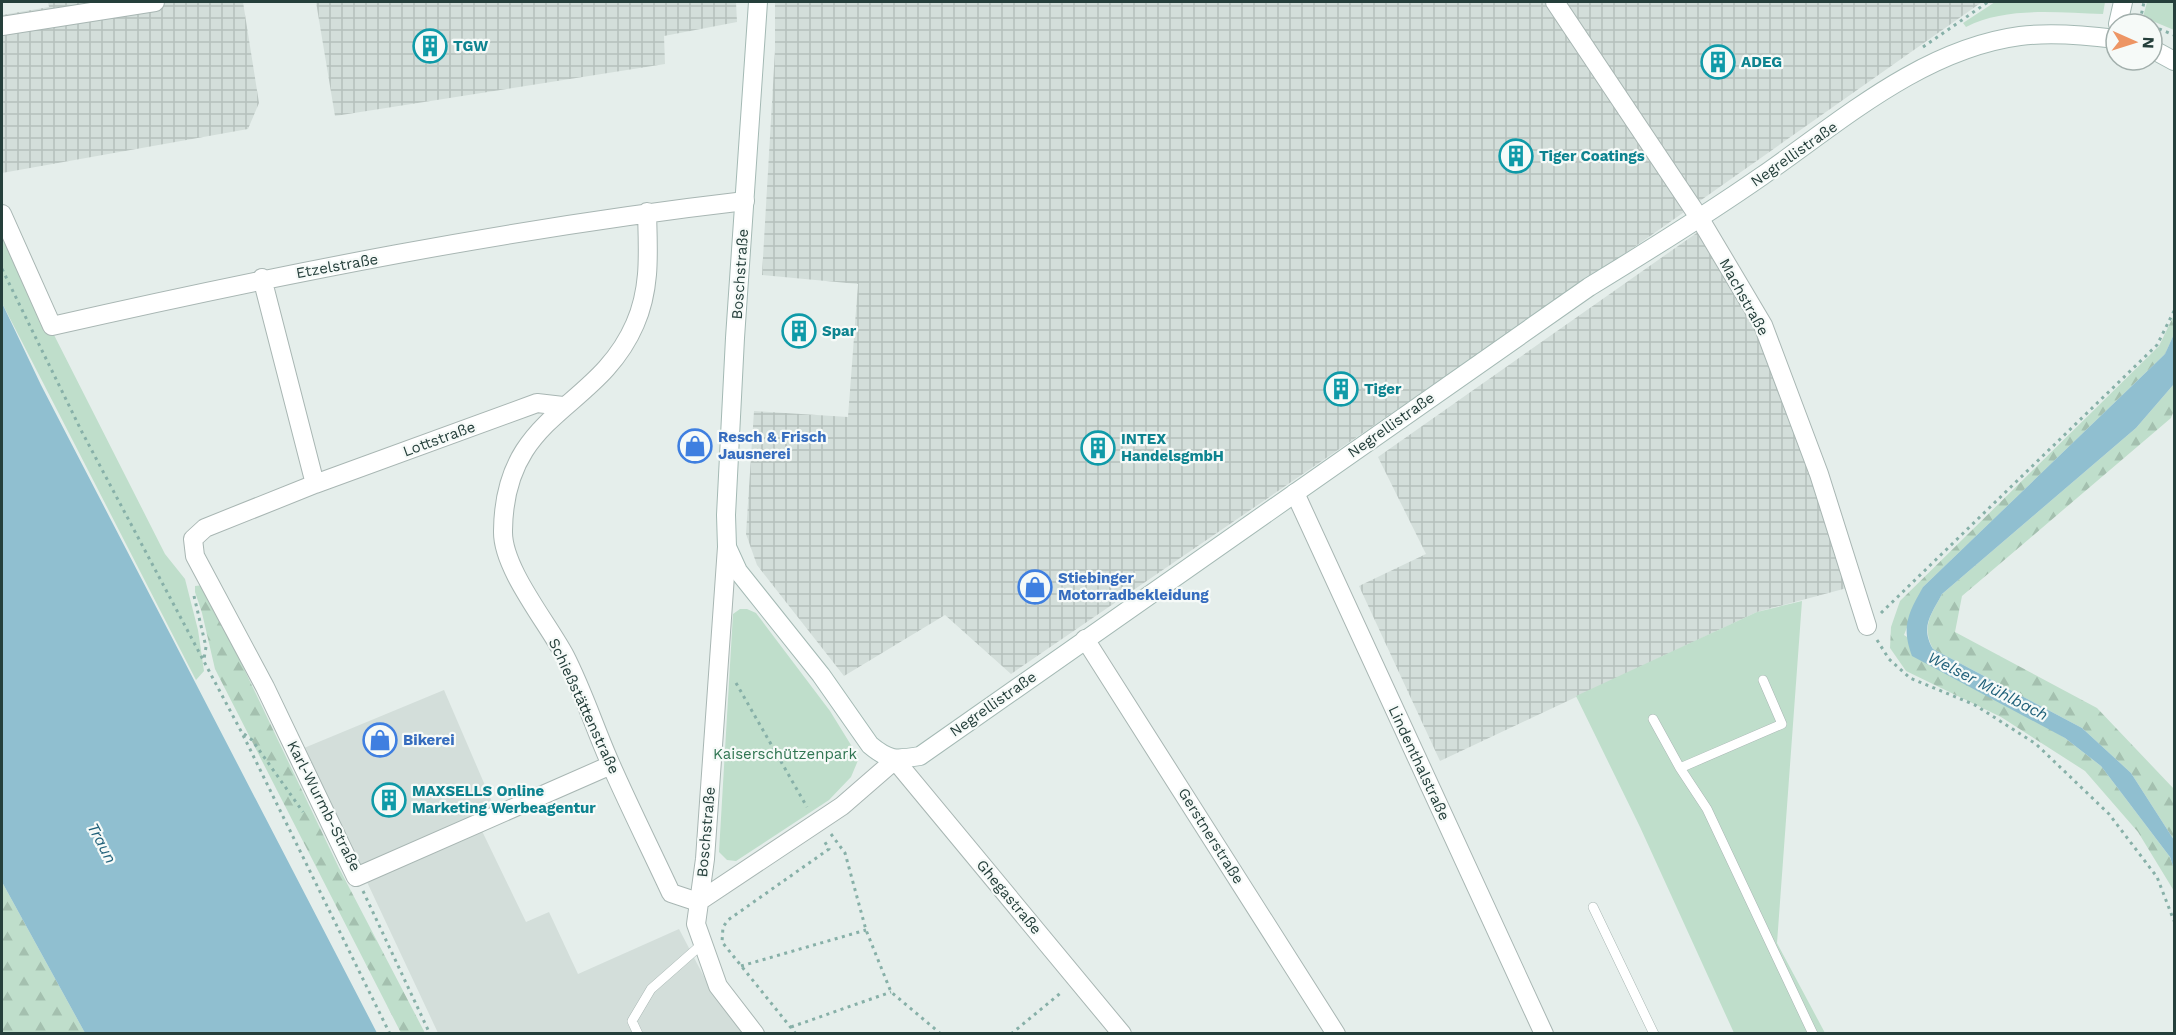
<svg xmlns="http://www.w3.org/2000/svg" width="2176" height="1035" viewBox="0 0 2176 1035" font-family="'Work Sans',sans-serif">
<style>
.built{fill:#d3deda}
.industrial{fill:url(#industrial-grid)}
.green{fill:#bfdecb}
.forest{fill:url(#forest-firs)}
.water{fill:#90bfd0}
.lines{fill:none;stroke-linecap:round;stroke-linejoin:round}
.lane-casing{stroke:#a8b6b3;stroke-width:10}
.street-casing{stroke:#a8b6b3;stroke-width:20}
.secondary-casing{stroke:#a4b9b4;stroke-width:20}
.path{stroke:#87b0a8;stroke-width:3;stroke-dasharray:3 4.5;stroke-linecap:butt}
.lane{stroke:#fff;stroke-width:9}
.street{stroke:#fff;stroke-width:18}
.secondary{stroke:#fff;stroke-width:18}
.labels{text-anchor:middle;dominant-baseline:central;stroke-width:4.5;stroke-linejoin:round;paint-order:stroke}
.culture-label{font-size:15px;font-weight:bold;fill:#0d838f;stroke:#f6faf8;text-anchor:start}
.street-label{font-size:15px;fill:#253f3b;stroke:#f6faf8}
.shop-label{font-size:15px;font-weight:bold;fill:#366cbe;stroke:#f6faf8;text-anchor:start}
.park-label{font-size:15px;fill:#307552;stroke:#f6faf8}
.water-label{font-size:16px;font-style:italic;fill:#20617a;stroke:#f6faf8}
</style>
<defs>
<pattern id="industrial-grid" width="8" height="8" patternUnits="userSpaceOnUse" patternTransform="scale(1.5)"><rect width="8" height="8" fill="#d3deda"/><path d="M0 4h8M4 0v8" fill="none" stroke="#b5c0bc"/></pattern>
<pattern id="forest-firs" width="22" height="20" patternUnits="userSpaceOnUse" patternTransform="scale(1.5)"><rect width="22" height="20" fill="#bfdecb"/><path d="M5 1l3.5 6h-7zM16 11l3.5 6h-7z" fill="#a4c0af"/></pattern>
</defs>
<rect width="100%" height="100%" fill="#e5eeeb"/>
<!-- built -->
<path class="built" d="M444,690l49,114 -11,27 44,91 23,-10 29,62 101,-45 33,63 30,41h-304l-134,-285z"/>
<!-- industrial -->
<path class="industrial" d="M48,2h195l16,101 -11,26 -246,44v-158l47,-8z
M316,2h420l1,20 -73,14 1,28 -330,52z
M775,2h1207l-339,239 -632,433 -66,-59 -101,61 -87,-111 -11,-31 8,-123 94,6 10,-133 -96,-9 13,-225z
M1698,232l64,108 59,157 26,91 -90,24 -317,149 -81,-175 67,-32 -48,-97z"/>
<!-- green -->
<path class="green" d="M1995,2h110l-2,12c-45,-1 -96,-8 -137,13l-3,-4z
M2147,2h27v28l-31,-13z
M2,224l49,105 114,225 20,25 13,51 6,41 -8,9 -194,-377z
M1802,601l-25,342 48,90h-91l-94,-206 -64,-131 181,-84z
M740,609h7l9,4 74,98 29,47 -8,19 -22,23 -93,61 -9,-1 -8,-8 14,-238z"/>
<!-- forest -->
<path class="forest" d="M2174,315v19l-9,20 -242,233 -19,48 161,103 36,28 69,91 4,12v22l-36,-59 -53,-61 -84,-54 -95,-46 -16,-23 1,-21 9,-26 259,-255z
M2174,384v26l-3,8 -209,178 -7,36 142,76 77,81v51l-43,-67 -49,-45 -149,-79c-12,-23 -2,-34 9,-55l194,-166z
M204,585l135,283 86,165h-24l-186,-364 -13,-56 -7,-21v-6z
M2,882l83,151h-83z"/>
<!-- water -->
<path class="water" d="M2,303l39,82 336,648h-292l-83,-151z
M2174,334v50l-38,44 -194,166c-11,21 -22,33 -9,55l149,79 49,45 43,67v29l-4,-12 -69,-91 -36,-28 -153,-82c-11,-30 -4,-42 11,-69l242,-233z"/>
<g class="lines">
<defs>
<path id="lane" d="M1763,680l19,44 -102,44 27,41 106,225
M1653,719l27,49
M1593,907l61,127
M638,1034l-6,-13 19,-32 50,-44"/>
<path id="street" d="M1555,2l145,217 63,106 56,149 48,152
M2,26l153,-24
M647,212c1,39 4,76 -12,112 -38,88 -131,87 -132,207 -1,37 44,91 62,125 18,35 30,73 46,109 19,43 40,85 60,128l27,9
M2,214l50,112c229,-52 460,-98 693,-125
M262,278l53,206
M563,406l-26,-3 -222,81 -110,44 -12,11 2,17 70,131 91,190 255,-112
M1295,493l249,541
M727,547l-22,312 -9,65 22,62 37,48
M1085,639l251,395
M698,902l144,-96 53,-46 227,274"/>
<path id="secondary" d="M758,2l-23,336 -9,177 1,32 11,24 83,104 49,70c19,16 26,15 50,11l669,-469c59,-36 117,-72 173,-111 78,-54 160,-127 258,-140 32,-4 65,-1 96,3
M2118,24l5,-22
M2152,49l22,12"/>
</defs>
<!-- lane casing -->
<use href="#lane" class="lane-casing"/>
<!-- street casing -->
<use href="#street" class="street-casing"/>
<!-- secondary casing -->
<use href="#secondary" class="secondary-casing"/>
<!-- path -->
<path class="path" d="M2135,21l12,3
M2140,21l4,-19
M2152,26l22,9
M1923,47l65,-45
M2,269l80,163 160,301 148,301
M194,596l12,51 -2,12
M1881,613l276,-268 17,-34
M1877,640l12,19 21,19 65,27 61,39 73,70 48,63 17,44
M736,683l71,124
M244,734l8,6 51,72
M831,834l14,19 21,77 25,62 50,42
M363,891l67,143
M741,966l125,-36
M791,1027l100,-35
M796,1034l-74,-92 1,-15 5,-7 101,-71 -6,-10
M1011,1034l52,-43"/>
<!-- lane -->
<use href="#lane" class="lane"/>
<!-- street -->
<use href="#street" class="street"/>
<!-- secondary -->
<use href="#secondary" class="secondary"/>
</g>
<!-- icons -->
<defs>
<symbol id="building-ring" viewBox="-11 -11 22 22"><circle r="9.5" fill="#f6faf8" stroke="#0f9aa8" stroke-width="1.5"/><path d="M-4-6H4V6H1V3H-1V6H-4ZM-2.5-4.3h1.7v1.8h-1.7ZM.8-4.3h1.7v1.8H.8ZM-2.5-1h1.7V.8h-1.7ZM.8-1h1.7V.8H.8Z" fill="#0f9aa8"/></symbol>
<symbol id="shop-ring" viewBox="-11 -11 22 22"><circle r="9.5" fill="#f6faf8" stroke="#3f7fe0" stroke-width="1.5"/><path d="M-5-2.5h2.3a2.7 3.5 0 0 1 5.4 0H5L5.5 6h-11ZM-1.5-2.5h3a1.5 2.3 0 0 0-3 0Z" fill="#3f7fe0"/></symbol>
</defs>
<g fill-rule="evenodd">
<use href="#building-ring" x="411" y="27" width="38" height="38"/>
<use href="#building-ring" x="1699" y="43" width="38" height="38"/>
<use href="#building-ring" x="1497" y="137" width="38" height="38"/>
<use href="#building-ring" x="780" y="312" width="38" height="38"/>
<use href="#building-ring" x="1322" y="370" width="38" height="38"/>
<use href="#shop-ring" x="676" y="427" width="38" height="38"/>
<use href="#building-ring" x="1079" y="429" width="38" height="38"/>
<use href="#shop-ring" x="1016" y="568" width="38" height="38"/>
<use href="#shop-ring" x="361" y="721" width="38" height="38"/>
<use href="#building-ring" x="370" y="781" width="38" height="38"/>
</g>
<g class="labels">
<!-- culture labels -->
<g class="culture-label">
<text x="453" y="46">TGW</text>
<text x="1741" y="62">ADEG</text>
<text x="1539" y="156">Tiger Coatings</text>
<text x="822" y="331">Spar</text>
<text x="1364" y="389">Tiger</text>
<text x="1121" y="439">INTEX<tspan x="1121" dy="17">HandelsgmbH</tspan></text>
<text x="412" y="791">MAXSELLS Online<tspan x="412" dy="17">Marketing Werbeagentur</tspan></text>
</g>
<!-- street labels -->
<g class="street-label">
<text transform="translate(1794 154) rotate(-35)">Negrellistraße</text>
<text transform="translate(337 266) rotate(-10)">Etzelstraße</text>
<text transform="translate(740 274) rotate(-86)">Boschstraße</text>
<text transform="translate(1744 297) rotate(61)">Machstraße</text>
<text transform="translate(1391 425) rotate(-35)">Negrellistraße</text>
<text transform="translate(439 439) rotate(-20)">Lottstraße</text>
<text transform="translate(993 704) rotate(-35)">Negrellistraße</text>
<text transform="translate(584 706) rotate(65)">Schießstättenstraße</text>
<text transform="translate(1419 763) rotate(65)">Lindenthalstraße</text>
<text transform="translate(324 806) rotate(63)">Karl-Wurmb-Straße</text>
<text transform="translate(706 832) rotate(-85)">Boschstraße</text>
<text transform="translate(1211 836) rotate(58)">Gerstnerstraße</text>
<text transform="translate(1009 897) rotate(50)">Ghegastraße</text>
</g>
<!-- shop labels -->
<g class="shop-label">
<text x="718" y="437">Resch &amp; Frisch<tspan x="718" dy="17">Jausnerei</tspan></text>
<text x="1058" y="578">Stiebinger<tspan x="1058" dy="17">Motorradbekleidung</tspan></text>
<text x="403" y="740">Bikerei</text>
</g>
<!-- park labels -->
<g class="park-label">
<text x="785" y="754">Kaiserschützenpark</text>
</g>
<!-- water labels -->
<g class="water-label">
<text transform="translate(1988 686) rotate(27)">Welser Mühlbach</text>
<text transform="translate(102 843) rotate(62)">Traun</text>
</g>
</g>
<!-- border -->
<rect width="2176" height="1035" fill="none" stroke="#253f3b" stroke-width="6"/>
<!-- north arrow -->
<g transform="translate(2134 42) rotate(93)"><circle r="28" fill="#f6faf8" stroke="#a2afac" stroke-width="1.5"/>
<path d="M0-4.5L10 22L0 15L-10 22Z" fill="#ed9564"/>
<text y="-9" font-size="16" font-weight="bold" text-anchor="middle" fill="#253f3b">N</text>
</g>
</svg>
